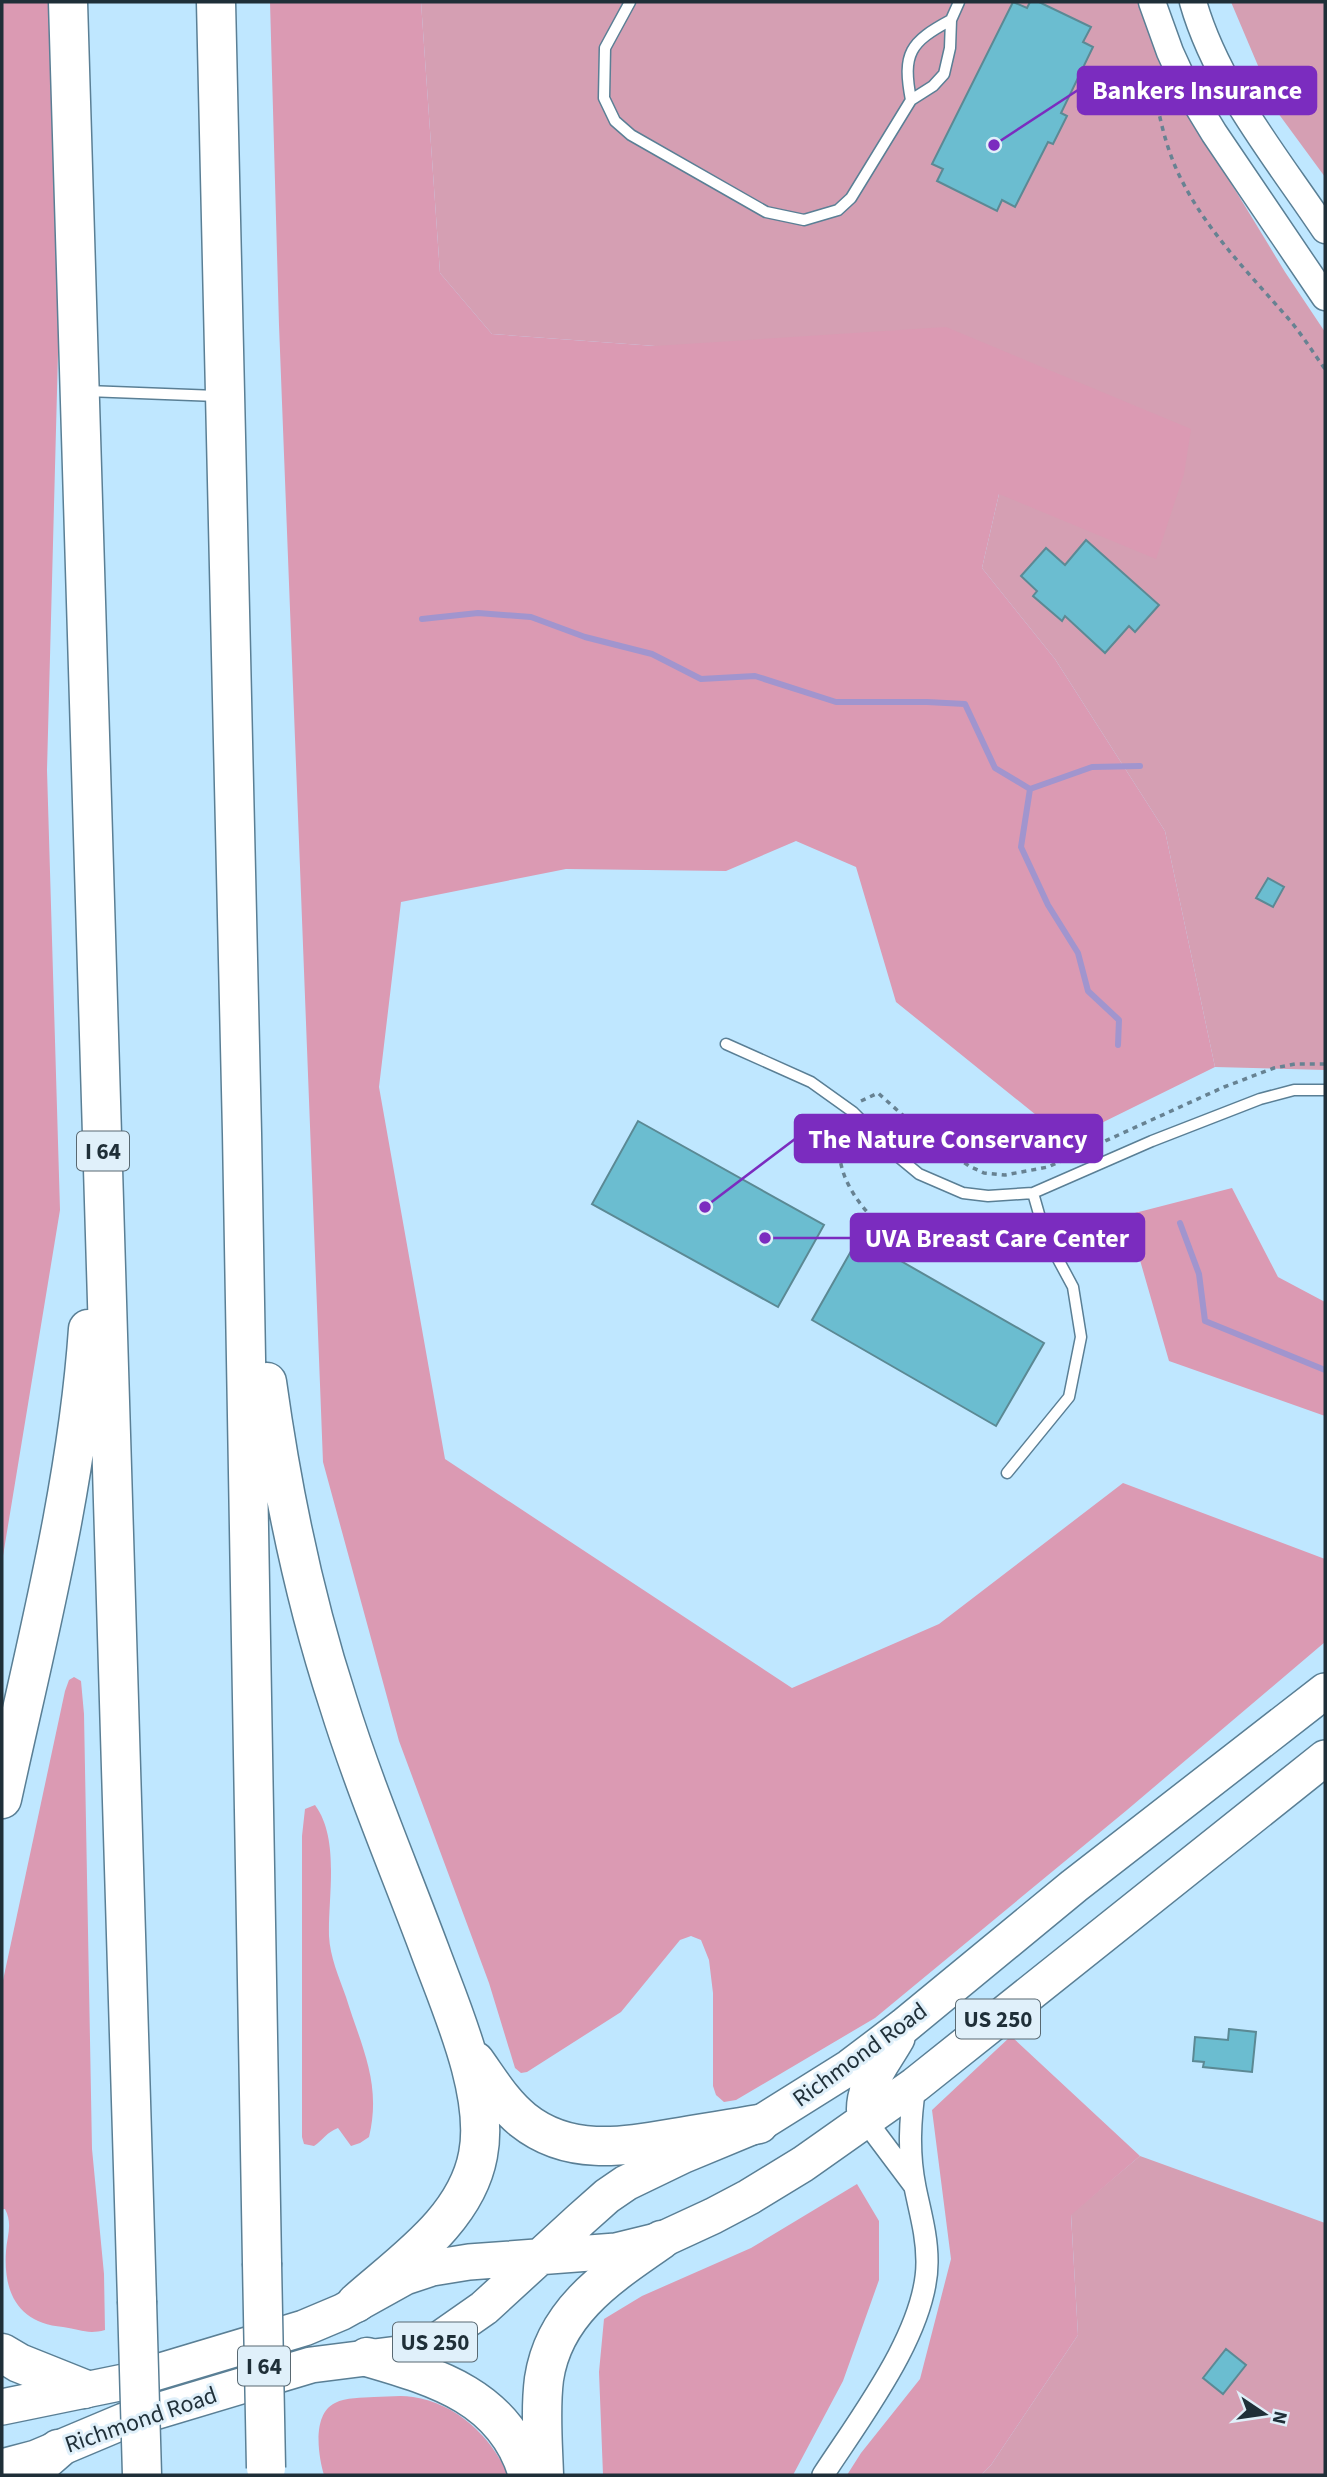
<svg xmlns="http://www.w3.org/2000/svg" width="1327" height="2477" viewBox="0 0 1327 2477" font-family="'Source Sans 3',sans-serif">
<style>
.green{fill:#d59fb3}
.forest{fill:#db9ab3}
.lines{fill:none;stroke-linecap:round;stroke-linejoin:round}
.stream{stroke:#a195ce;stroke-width:6}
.building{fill:#6bbdd0;stroke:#5b8994;stroke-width:2}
.service-casing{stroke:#5a7f95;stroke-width:13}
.minor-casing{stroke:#5a7f95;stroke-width:24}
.tertiary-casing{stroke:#5a7f95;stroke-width:29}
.trunk-casing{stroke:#5a7f95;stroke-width:38}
.motorway-casing{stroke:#5a7f95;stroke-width:41}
.path{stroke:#678292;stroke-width:3.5;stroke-dasharray:5 5;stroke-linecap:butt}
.service{stroke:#fff;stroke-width:10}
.minor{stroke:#fff;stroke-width:21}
.tertiary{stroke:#fff;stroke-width:26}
.trunk{stroke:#fff;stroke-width:35}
.motorway{stroke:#fff;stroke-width:38}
.motorway-bridge-casing{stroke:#5a7f95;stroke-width:41;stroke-linecap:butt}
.motorway-bridge{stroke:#fff;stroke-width:38}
.labels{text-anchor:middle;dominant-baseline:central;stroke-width:6;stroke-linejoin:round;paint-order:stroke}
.shield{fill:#e0f0fa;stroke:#596972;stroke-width:2}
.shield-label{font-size:23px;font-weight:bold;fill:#1f2f38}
.street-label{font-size:24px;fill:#1f2f38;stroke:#e0f0fa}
.leader{fill:none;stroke:#7b2cbf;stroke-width:2.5}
.callout-dot{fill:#7b2cbf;stroke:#e0f0fa;stroke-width:2.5}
.callout{fill:#7b2cbf;stroke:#7b2cbf;stroke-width:2.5}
.callout-label{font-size:26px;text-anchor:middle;font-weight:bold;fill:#fff}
</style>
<rect width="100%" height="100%" fill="#bfe7ff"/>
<!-- green -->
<path class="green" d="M421,2h721l22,71 121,199 40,60v738l-110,-3 -50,-236 -110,-172 -73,-91 17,-74 -344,-148 -163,-12 -52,-61z
M1231,2h94v175l-47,-64z
M1140,2156l185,67v252h-344l10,-10 87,-130 -7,-121z"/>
<!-- forest -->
<path class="forest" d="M2,2h48l11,239 -14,529 13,440 -58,352z
M270,2h151l19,271 52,61 163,12 291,-19 245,102 -7,45 -28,85 -157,-65 -17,74 73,91 110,172 50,236 -148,73 -171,-138 -40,-135 -60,-26 -70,30 -160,-2 -165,33 -22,185 66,372 347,229 147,-64 184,-141 202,76v83l-198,168 -252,208 -139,82 -12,2 -8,-7 -3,-9v-93l-4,-33 -8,-20 -10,-4 -11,4 -59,72 -94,60 -6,1 -6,-5 -26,-85 -90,-242 -76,-279 -44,-1137z
M1232,1188l46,89 47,25v114l-156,-55 -42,-146z
M74,1677l7,4 3,33 8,435 12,125 1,56c-18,5 -25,-1 -42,-3 -44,-4 -60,-33 -57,-76 1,-15 7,-27 -1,-42h-3v-224l63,-294 4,-11z
M315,1805c25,34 13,91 14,131 1,21 10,41 17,61 15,49 36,86 23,140l-9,6 -9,3 -13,-18c-11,4 -15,12 -24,18l-10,-2 -2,-7v-301l3,-27z
M1011,2036l129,120 -69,59 7,120 -87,130 -10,10h-134l14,-22 59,-74 31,-120 -19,-149z
M857,2184l22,37v59l-36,101 -50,94h-190l-4,-103 5,-53 38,-23 109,-48z
M374,2397c13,0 27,-2 39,0 43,6 79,40 95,78h-184c-6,-20 -12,-61 11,-72 11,-6 27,-5 39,-6z"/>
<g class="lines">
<!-- stream -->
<path class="stream" d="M422,619l56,-6 53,4 54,20 67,17 49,25 54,-3 81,26h91l38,2 30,64 35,21 -9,58 27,58 30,48 10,38 31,29 -1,25
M1030,789l62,-22 48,-1
M1180,1223l19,51 6,47 120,49"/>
</g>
<!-- building -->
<path class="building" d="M1013,2l14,6 3,-6h9l52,25 -8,15 10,5 -32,66 6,3 -14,28 -5,-2 -33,65 -13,-7 -5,11 -60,-30 6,-12 -11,-5z
M1086,540l73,65 -24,27 -6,-6 -24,27 -40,-37 -3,5 -29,-25 4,-5 -16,-15 25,-28 19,17z
M1268,878l16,9 -11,20 -17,-9z
M638,1121l186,104 -46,82 -186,-103z
M859,1237l185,106 -48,83 -184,-106z
M1229,2029l27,3 -4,40 -49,-5 1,-5 -11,-1 2,-24 33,3z
M1226,2349l20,16 -23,29 -20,-16z"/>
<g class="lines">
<defs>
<path id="service" d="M630,2l-25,46 -1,50 11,23 16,14 135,77 38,8 34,-10 13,-12 60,-98 22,-14 11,-12 6,-26 1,-28 8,-18
M911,100c-9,-47 -1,-58 40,-80
M87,391l130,5
M726,1044l85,38 42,30 43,43 23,19 44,19 25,3 45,-3 119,-52 108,-42 34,-9h31
M1007,1473l62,-76 12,-60 -8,-50 -28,-52 -12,-42"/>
<path id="minor" d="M866,2121l48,64
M823,2475c37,-57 105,-145 104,-214 0,-26 -7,-49 -12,-74 -7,-35 -5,-67 0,-102"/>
<path id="tertiary" d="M1152,2l18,50 16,35 28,46 111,164
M1193,2c24,84 84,156 132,228"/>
<path id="trunk" d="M866,2121c-8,-30 17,-58 31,-83
M2,2407l122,-25 180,-54 38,-16 63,-35 27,-9 37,-6 147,-11 45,-11 52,-24 36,-19 54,-33 112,-79 410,-327
M2,2467l34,-9 88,-37 187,-56 87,-11 36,-11 50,-35 96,-88 27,-24 19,-13 58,-28 75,-31 91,-57 54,-41 170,-140 251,-195"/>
<path id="motorway" d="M68,2l69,2299
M216,2l26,1131 20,1130
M267,1382c15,108 37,216 71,320 26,84 61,166 92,249 21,57 60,143 48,204 -12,65 -76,107 -122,148
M2,1799c34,-156 75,-311 86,-470
M475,2061c15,21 28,43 48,59 45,36 98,27 151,18 28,-5 57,-9 85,-14
M2,2353l17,10 65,26
M367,2357c69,20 139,40 161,118
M28,2475l30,-26
M544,2475c-1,-31 -4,-65 0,-96 10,-68 65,-103 117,-139"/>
</defs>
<!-- service casing -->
<use href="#service" class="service-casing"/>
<!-- minor casing -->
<use href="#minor" class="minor-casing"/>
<!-- tertiary casing -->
<use href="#tertiary" class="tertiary-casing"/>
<!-- trunk casing -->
<use href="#trunk" class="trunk-casing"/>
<!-- motorway casing -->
<use href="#motorway" class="motorway-casing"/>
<!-- path -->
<path class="path" d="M1151,67c5,34 11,68 24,99 25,58 71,104 112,151 14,16 25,34 38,52
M1109,109l9,-5 37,-7
M861,1101l17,-8 47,42 44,31 15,7 21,2 43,-8 176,-80 50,-19 21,-4h30
M845,1124c-18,41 11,80 40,106"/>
<!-- service -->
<use href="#service" class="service"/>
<!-- minor -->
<use href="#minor" class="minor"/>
<!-- tertiary -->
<use href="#tertiary" class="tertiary"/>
<!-- trunk -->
<use href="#trunk" class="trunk"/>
<!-- motorway -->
<use href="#motorway" class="motorway"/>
<defs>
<path id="motorway-bridge" d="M262,2263l4,205
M137,2301l5,174"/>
</defs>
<!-- motorway-bridge casing -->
<use href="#motorway-bridge" class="motorway-bridge-casing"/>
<!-- motorway-bridge -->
<use href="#motorway-bridge" class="motorway-bridge"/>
</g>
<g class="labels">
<!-- shield labels -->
<g class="shield">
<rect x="77" y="1131.5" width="52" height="39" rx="5"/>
<rect x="956" y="1999.5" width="84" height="39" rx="5"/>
<rect x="393" y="2322.5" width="84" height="39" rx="5"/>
<rect x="238" y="2346.5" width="52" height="39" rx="5"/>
</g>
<g class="shield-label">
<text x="103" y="1151">I 64</text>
<text x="998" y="2019">US 250</text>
<text x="435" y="2342">US 250</text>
<text x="264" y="2366">I 64</text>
</g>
<!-- street labels -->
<g class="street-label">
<text transform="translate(860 2055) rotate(-36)">Richmond Road</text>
<text transform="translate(141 2420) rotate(-19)">Richmond Road</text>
</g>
</g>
<!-- callouts -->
<path class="leader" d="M994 145L1078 90M705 1207L795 1139M765 1238L851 1238"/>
<g class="callout-dot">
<circle cx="994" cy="145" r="7"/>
<circle cx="705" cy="1207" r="7"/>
<circle cx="765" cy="1238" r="7"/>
</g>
<g class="callout">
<rect x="1078" y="67" width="238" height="47" rx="7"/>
<rect x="795" y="1115" width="307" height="47" rx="7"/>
<rect x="851" y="1214" width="293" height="47" rx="7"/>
</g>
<g class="callout-label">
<text x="1197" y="99">Bankers Insurance</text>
<text x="948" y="1148">The Nature Conservancy</text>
<text x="997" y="1247">UVA Breast Care Center</text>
</g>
<!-- border -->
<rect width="1327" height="2477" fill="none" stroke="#1f2f38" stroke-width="7"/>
<!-- north arrow -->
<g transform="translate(1264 2414) rotate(103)" stroke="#e0f0fa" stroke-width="5" paint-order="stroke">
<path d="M0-5L12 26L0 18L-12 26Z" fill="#1f2f38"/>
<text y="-10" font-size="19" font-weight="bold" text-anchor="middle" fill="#1f2f38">N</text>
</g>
</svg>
